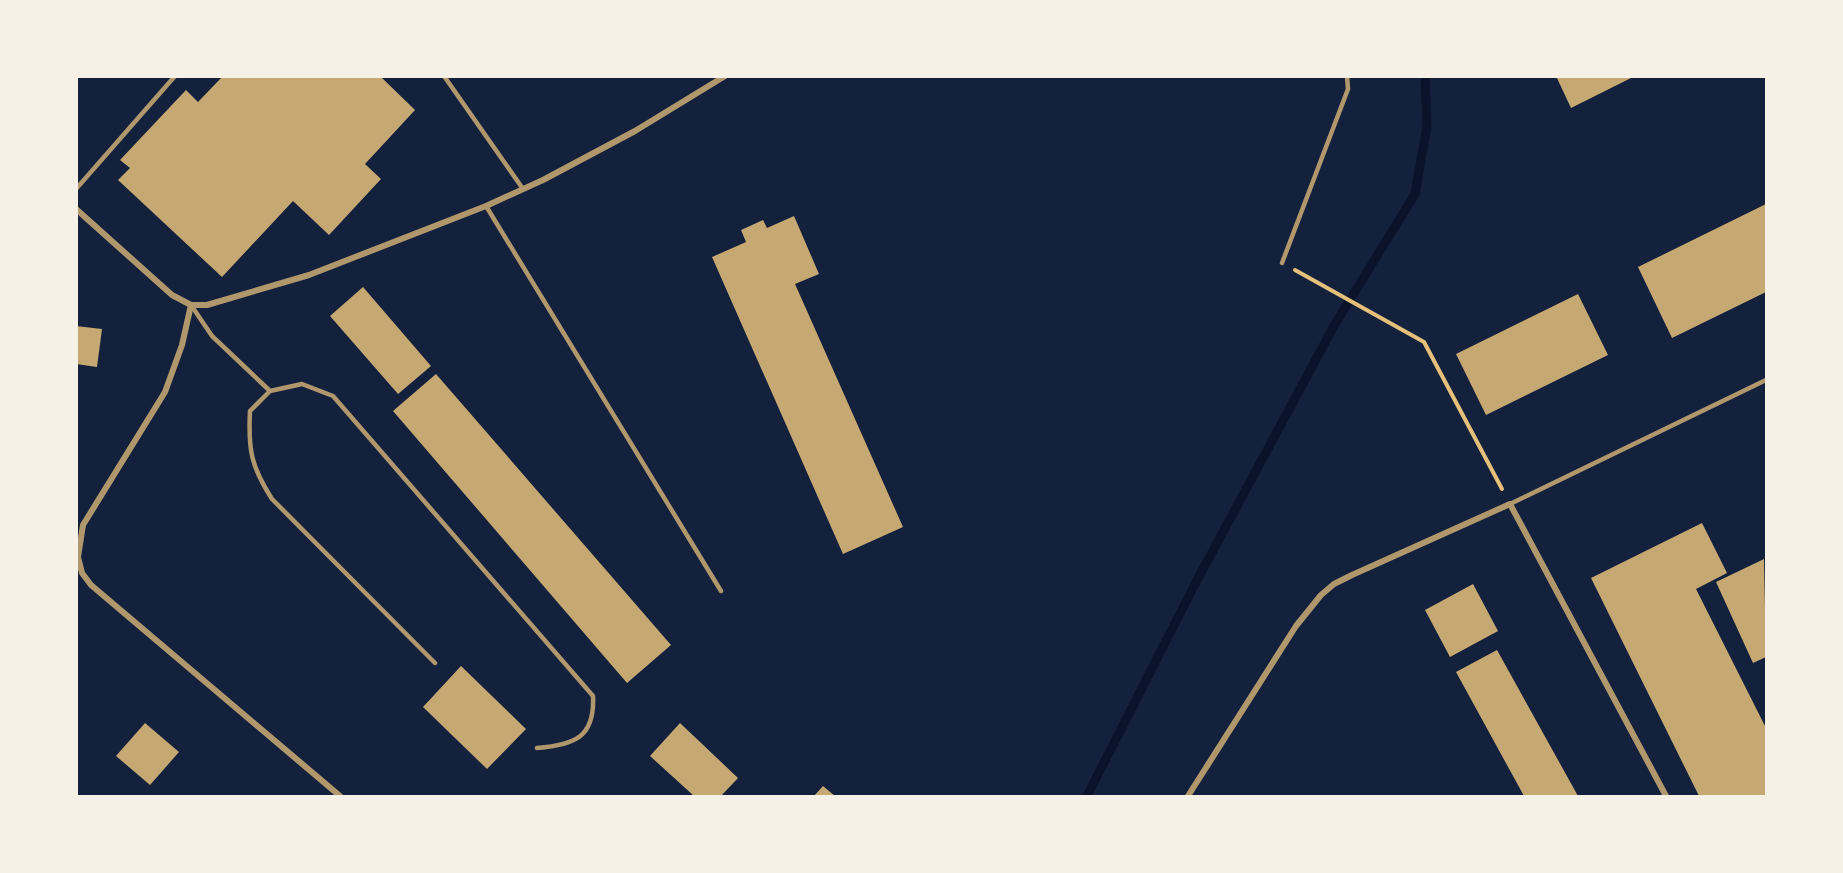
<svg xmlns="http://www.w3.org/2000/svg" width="1843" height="873" viewBox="0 0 1843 873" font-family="Lato,sans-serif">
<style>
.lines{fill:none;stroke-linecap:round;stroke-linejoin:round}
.stream{stroke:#0b132b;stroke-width:9}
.building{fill:#c6a872}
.path{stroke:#e5c07b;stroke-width:4}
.service{stroke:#b1986c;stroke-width:4.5}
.minor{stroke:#b1986c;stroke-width:6}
</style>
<rect width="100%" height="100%" fill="#14213d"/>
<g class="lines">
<!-- stream -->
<path class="stream" d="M1087,796l108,-212 140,-260 80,-130 12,-68 -2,-50"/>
</g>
<!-- building -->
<path class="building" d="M223,76h157l35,34 -50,54 16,15 -52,56 -36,-34 -71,76 -104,-97 12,-12 -10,-8 66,-70 12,12z
M1556,76h79l-64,32z
M1766,204v88l-94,46 -34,-71z
M794,216l25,58 -24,10 108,243 -60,27 -131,-297 34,-15 -5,-12 22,-10 4,8z
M363,287l68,79 -33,28 -68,-78z
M1578,294l30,61 -122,60 -30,-61z
M76,326l26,3 -5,38 -21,-3z
M436,374l235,271 -44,38 -234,-272z
M1702,523l25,50 -31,16 70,139v68h-67l-108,-218z
M1764,559l2,98 -13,6 -37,-81z
M1473,584l25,47 -48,26 -25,-47z
M1497,650l81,146h-54l-68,-124z
M461,666l65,63 -39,40 -64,-62z
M145,723l34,29 -29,33 -34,-29z
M680,723l58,55 -17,18h-27l-44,-40z
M823,786l12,10h-21z"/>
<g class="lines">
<!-- path -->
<path class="path" d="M1295,270l129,72 78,147"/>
<!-- service -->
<path class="service" d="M444,76l79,113
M76,189l99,-113
M486,206l235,385
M1282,263l66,-174 -1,-13
M191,305l21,31 58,55 32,-7 31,12 260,300c2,41 -18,49 -56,52
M270,391l-20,20c-2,39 1,55 22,88l163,164
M1510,504l256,-124"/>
<!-- minor -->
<path class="minor" d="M76,209l96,86 19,10h16l102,-30 177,-69 57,-26 92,-49 90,-55
M191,305l-9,40 -17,47 -82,133 -5,32 4,16 9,12 249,211
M1188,796l108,-170 25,-31 13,-11 18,-9 158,-71 156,292"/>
</g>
<!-- border -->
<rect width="1843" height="873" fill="none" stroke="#f6f1e7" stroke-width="156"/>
</svg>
